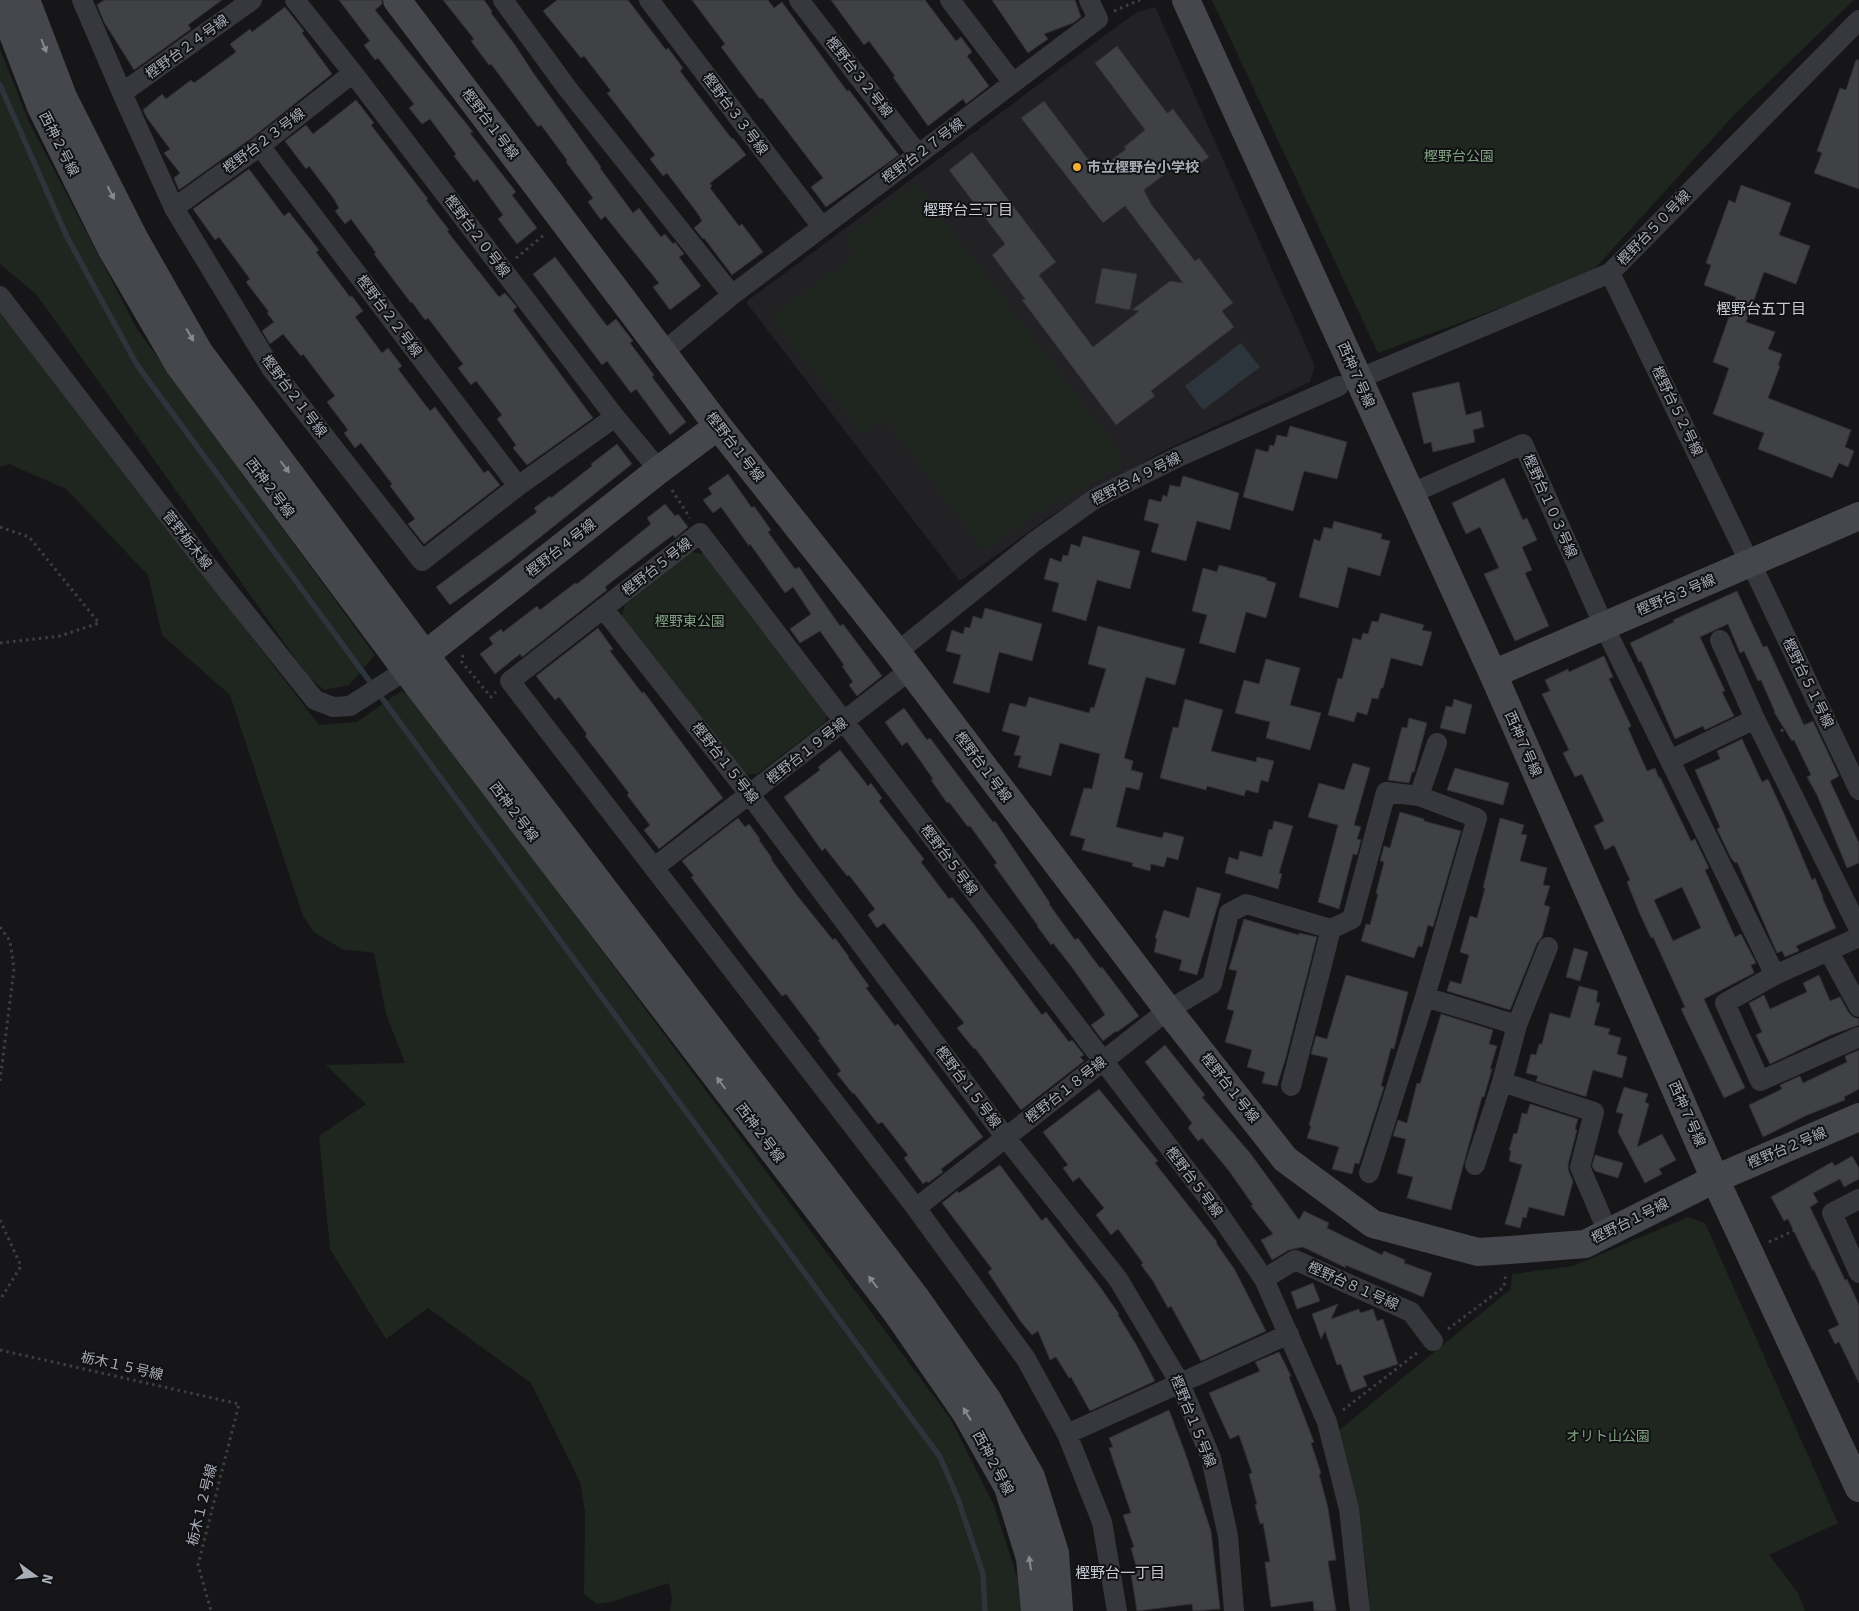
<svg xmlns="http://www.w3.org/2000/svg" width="1859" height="1611" viewBox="0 0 1859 1611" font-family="Signika,'Noto Sans JP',sans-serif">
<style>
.built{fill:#222225}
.green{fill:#1e261f}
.water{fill:#2c353c}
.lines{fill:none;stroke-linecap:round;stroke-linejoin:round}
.stream{stroke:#2c353c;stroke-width:5.5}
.building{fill:#404145;stroke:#303034;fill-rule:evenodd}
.path{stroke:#3d3f44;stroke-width:3;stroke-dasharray:2.5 4;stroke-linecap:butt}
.street{stroke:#37383d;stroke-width:20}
.secondary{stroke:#45474d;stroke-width:28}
.oneway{fill:#858993}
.poi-dot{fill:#f2b134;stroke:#111113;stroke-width:2}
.labels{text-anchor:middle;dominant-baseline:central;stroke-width:4;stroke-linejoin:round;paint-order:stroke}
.street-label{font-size:14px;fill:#a8adb8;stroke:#111113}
.park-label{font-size:14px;fill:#7fa381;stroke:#111113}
.poi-label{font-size:14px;font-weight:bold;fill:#a8adb8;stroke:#111113;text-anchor:start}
.neighbourhood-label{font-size:15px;fill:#c9ccd4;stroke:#111113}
</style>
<rect width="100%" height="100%" fill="#161618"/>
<!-- built -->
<path class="built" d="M1155,7l160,359 -5,16 -147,69 -109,63 -94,67 -214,-279 362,-269 29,-21z"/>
<!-- green -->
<path class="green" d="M1212,0h642l-120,115 -145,160 -211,78z
M0,49l29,73 108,207 238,326 -26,30 -25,5 -16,-14 -272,-382 -36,-30z
M916,183l205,271 2,12 -79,42 -60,43 -99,-133 -24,15 -90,-116 84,-61 -10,-18z
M0,309l319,416 38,-3 44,-31 11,5 538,722 44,87 24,75 3,31h-351l2,-13 -3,-15 -58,19 -14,2 -13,-10 1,-82 -5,-30 -49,-99 -103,-75 -42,31 -56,-90 -11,-113 47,-32 -40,-39 79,-2 -19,-49 -12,-61 -32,-4 -28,-17 -11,-16 -73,-221 -68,-60 -14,-60 -82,-86 -57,-25 -9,3z
M691,552l16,2 120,161 -2,7 -68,52h-13l-123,-156 4,-13z
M1688,1217l17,6 133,300 -69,32 29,38 7,18h-435c-3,-61 -17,-121 -32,-180l173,-142 1,-15 61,-8z"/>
<!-- water -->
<path class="water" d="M1241,343l19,24 -57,43 -18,-24z"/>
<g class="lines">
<!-- stream -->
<path class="stream" d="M0,85l67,152 70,128 803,1092 18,42 25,75 2,37"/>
</g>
<!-- building -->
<path class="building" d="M104,0h118l-34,25 3,4 -57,41 -30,-48 -7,-17z
M339,0h43v4l-7,6 98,122 -3,1 46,59 -4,3 25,33 -20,16 -19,-25 5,-4 -26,-36 -3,3 -20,-26 2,-2 -26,-35 -8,5 -13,-16 5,-4 -36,-46 -3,2 -11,-15 6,-4z
M443,0h41l8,11 -1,2 24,32 19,29 67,93 -1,1 33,45 6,-5 22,29 4,-3 8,10 2,-2 9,12 -5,3 22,29 -31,24 -17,-23 6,-4 -54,-67 -4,4 -13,-18 5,-4 -27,-36 1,-2 -26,-35 -3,2 -47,-63 -2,1 -18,-24 3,-2z
M557,0h71l38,50 2,-2 15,20 -3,3 52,68 1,-1 13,17 -36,28 2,3 -2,2 29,38 3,-2 21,28 -31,23 -28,-37 -1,1 -9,-11 8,-7 -4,-7 -31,-41 -4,3 -13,-17 5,-4 -48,-62 4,-2 -27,-35 -3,2 -38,-47z
M692,0h76l6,8 8,-6 65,89 2,-1 50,65 -73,52 -15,-20 12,-9 -61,-80 -2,1 -39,-52 4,-3z
M831,0h94l31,41 5,-4 11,15 -5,4 22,30 -23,18 -3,-5 -35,27 -35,-49 2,-1 -26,-35 -5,4z
M992,0h83l6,17 -8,6 -29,11 4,5 -20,14z
M285,7l19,24 -2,2 30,41 -79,63 -74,53 -5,-12 6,-5 -16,-20 6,-4 -23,-31 -4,-8 19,-16 4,5 25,-19 3,3 42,-31 -6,-8 20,-15 2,3z
M1117,46l50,67 6,-4 36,48 -19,14 -8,-10 -38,29 7,14 44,57 4,-3 34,45 -11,8 12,16 -83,64 4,5 -39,29 -94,-125 3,-1 -33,-44 13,-11 -56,-74 23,-18 84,110 -17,13 54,72 46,-36 -7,-1 38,-29 13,2 -58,-77 -22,17 -82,-105 23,-17 53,70 29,-22 -2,-2 21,-17 -50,-67z
M1856,60h3v129l-45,-16 8,-20 -5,-2 23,-63 6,2z
M356,100l18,23 -3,2 57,74 -2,1 23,30 -2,1 52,66 6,-4 12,14 -4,3 80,108 -66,47 -14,-17 3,-3 -19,-26 5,-4 -26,-34 -5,4 -13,-17 5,-4 -35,-46 -3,2 -13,-18 -1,1 -37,-49 2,-1 -25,-34 -6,5 -10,-13 4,-3 -5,-9 -25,-33 -3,3 -21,-28 21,-16 7,9z
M249,169l35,47 5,-4 30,38 -3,2 34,45 2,-1 11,15 -8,6 27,36 6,-5 14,18 -4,3 32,42 5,-4 49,66 4,-3 12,15 -76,59 -16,-20 7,-5 -25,-33 2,-2 -31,-41 -6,5 -11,-15 4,-3 -21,-28 8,-6 -32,-42 -2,2 -18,-22 -13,10 -8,-13 12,-9 -7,-9 2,-1 -23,-30 4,-3 -31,-42 -4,3 -22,-31z
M1741,185l50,18 -12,32 31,11 -14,38 -32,-12 -18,50 29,10 -7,17 14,5 -4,11 2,1 -12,32 83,32 -6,17 9,4 -6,16 -9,-4 -7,15 -74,-29 6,-16 -51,-19 16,-46 -16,-6 23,-65 -32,-12 7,-20 -5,-2 23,-63 6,3z
M555,257l52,69 9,-7 17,22 -3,2 24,32 -2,2 34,45 -16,13 -34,-46 -5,4 -24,-32 -5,4 -69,-91z
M1102,268l35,6 -7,36 -35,-7z
M1459,382l7,33 15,-4 3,16 -11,3 2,12 -42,10 -2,-10 -7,2 -12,-51z
M1290,426l57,16 -10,37 -33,-8 -11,40 -50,-14 13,-48 12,3 2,-7 4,1 3,-11 10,2z
M617,444l15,20 -123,98 -59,43 -14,-18 101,-75 -3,-4 16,-12 1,2 41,-32 -1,-2z
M728,474l24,34 2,-2 17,24 -3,2 27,37 4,-2 41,59 3,-2 39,52 -25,20 -8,-11 4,-3 -11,-16 2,-1 -24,-34 -20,12 -10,-14 21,-15 -18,-27 -8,6 -35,-49 -1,2 -28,-39 -8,6 -10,-13 9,-6 -4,-6z
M1183,476l56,17 -9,37 -33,-9 -11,40 -35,-9 8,-28 -15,-4 5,-21 12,3 2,-7 4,2 3,-12 10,2z
M1504,478l19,42 4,-2 10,22 -15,7 10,23 -7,3 24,53 -34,15 -31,-67 15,-6 -19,-41 -14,7 -14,-31z
M665,504l10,12 3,-2 10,13 -13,11 -2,-3 -20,15 -48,37 2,3 -85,67 -2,-3 -25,20 -15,-20 13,-10 -4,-6 12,-9 2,3 34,-26 3,4 35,-27 2,1 74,-60 -4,-6z
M1334,521l48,13 -1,5 9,2 -10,35 -32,-9 -10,41 -39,-11 15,-58 6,2 4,-14 8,2z
M1083,536l57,15 -10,38 -33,-9 -11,41 -34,-10 7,-28 -15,-4 6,-21 11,4 2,-7 5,1 3,-12 9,3z
M1219,565l48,13 -1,2 10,3 -10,35 -20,-6 -11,41 -36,-10 8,-28 -15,-4 11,-43 14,4z
M1737,591l26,56 4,-1 37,79 9,-4 26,55 -9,5 29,62v20l-12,5 -30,-73 -10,-18 4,-2 -17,-35 -2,1 -18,-29h1l-14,-32 -3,1 -14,-30 -4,2 -12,-29 -28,13 25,54 -3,1 12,24 -29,14 -2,-4 -28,13 -34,-78 -2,1 -9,-19 44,-21 -1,-2z
M985,608l57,16 -10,37 -33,-9 -10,41 -36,-10 8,-28 -15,-4 6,-21 11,4 2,-7 5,1 3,-12 9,3z
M1381,613l43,12 -2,5 10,2 -10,34 -31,-8 -8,30h-2l-3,11 -6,-1 -5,17 -10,-3 -3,10 -26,-7 10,-37 4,1 11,-41 8,2 2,-7 5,1 4,-13 6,1z
M1098,626l87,23 -10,36 -29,-8 -22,81 9,3 -2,9 12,3 -4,17 -13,-3 -10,40 46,11 2,-6 20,5 -6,23 -11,-3 -3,10 -13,-3 -1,7 -18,-5 1,-3 -51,-13 3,-11 -15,-4 14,-47 8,1 8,-35 -40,-11 -9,33 -33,-9 3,-11 -7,-1 6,-19 -18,-5 8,-28 16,4 3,-10 60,16 2,-6 3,1 12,-39 -18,-5z
M598,628l15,21 -3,2 32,42 2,-1 79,106 -64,51 -15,-19 6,-5 -23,-30 2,-2 -44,-57 2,-2 -28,-37 -4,3 -19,-24z
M1604,656l9,21 -4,2 22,47 -3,2 19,43 8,-3 4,10 1,-1 31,64 4,-2 14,29 -4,2 30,67 6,-3 15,29 -5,2 3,8 -50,26 41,89 -21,10 -43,-89 4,-2 -32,-70 -2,1 -12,-26 -12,-30 3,-2 -16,-35 -9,5 -11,-24 10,-5 -22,-47 -7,3 -12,-24 6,-3 -27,-56 8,-3 -5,-11 23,-11 1,3zM1682,887l19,41 -28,13 -19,-41z
M1266,659l34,9 -10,37 31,8 -11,37 -44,-12 4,-16 -35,-9 9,-33 15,4z
M1185,699l38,11 -12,41 45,11 1,-5 17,4 -6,21 -7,-2 -3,13 -12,-3 -2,6 -37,-10 -1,4 -46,-12 13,-51 5,1z
M1454,699l18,6 -7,29 -25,-6 6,-22 6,1z
M904,708l23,32 3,-2 63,84 2,-1 55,82 -1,1 26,36 3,-2 22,30 2,-1 37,49 -22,16 -1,-1 -13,10 -12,-16 14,-10 -3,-5 -28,-40 -21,-27 -2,2 -14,-19h1l-44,-61 3,-2 -27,-37 -2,1 -19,-25 -2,1 -16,-23 2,-1 -26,-37 -5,4 -17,-24z
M1409,718l18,5 -13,49h-2l-3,11 -21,-3 14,-53 5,1z
M1742,739l20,43 6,-3 17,37 27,64 3,-2 8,19h-1l14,31 -40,18 3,5 -14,6 -3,-6 -5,2 -40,-91 -2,1 -4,-5 -14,-29 3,-2 -25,-57 25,-11 -3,-8z
M840,750l28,36 3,-3 11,15 -3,3 45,58 -3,3 28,37 3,-2 22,27 68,91 4,-3 23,30 3,-2 12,15 -4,2 4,4 -63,49 -46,-62 -1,1 -17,-21 7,-5 -80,-100 -7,5 -9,-13 7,-6 -26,-34 -2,1 -22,-28 -3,3 -38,-54 36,-27 -2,-3z
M1353,763l17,5 -16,57 7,2 -4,12 4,1 -4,15 -4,-1 -14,55 -21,-7 20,-77 -30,-8 11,-34 25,7z
M1455,768l54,15 -6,22 -56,-15z
M1400,812l24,7v2l37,10 -28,96 -5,-2 -6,22 -4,-1 -4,12 -53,-17 5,-17 4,1 8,-31 -2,-1 8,-31 -4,-1 4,-15 6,2z
M738,818l7,9 4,-3 11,15 -1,1 13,18 -1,1 25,35 37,46 2,-2 14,19h-1l21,29 -3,2 29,38 3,-2 85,113 -42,32 2,3 -15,11 -1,-2 -4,3 -19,-26 4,-3 -26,-33 -4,2 -24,-31 -1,1 -16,-20 4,-3 -23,-31 2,-1 -34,-45 -4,2 -39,-50 -52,-69 3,-1 -12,-15z
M1500,818l24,7 -3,9 6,1 -7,26 27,7 -4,17 7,1 -6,19 6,2 -8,30 -5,6 -27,67 -63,-19 3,-10 11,3 8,-29 -9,-3 10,-36 7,2 8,-30h-2z
M1274,821l19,5 -14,47 3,1 -4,15 -53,-16 4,-16 9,3 2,-9 22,6 7,-28 3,1z
M1197,887l24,7 -24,81 -18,-5 3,-10 -28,-8 3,-13 -2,-1 9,-28 25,8z
M1244,919l55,16v-2l18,4 -31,120 -9,29 -15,-3 3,-11 -18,-5 5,-17 -27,-8 9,-31 -7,-2 10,-38 -8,-2z
M1574,948l14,4 -8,29 -14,-4z
M1346,975l62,17 -14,57 -3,-1 -10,38 3,1 -25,77 -4,-1 -3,11 -20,-5 7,-22 -32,-9 4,-12 -2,-1 19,-67 -17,-4 5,-18 11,3z
M1819,975l11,26 10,-4 9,16 4,4 6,2v6l-28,10 -61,29 -14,-29 6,-3 -13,-29 15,-8 6,14 37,-17 -4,-9z
M1579,986l19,5 -2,11 4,1 -6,22 16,4 -2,5 13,4 -4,16 10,3 -5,21 -29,-8 -7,26h-2l-48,-15 2,-5 -12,-3 5,-19 5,1 3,-11h3l8,-31 20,5z
M1441,1014l52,16 -4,14 8,2 -7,23h2l-8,28h-2l-31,113 -44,-12 6,-21 -16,-4 9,-34 -13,-3 5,-16 9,3 10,-40 3,1z
M1165,1045l40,50 -3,2 48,56 49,67 5,-9 25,12 -2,5 55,27 2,-4 21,9 -1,3 28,10 -9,24 -78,-32 1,3 -43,-21 -14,3 -17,10 -11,-20 12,-6 -22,-28 2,-1 -24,-34 -27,-33 -4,3 -10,-13 4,-5 -47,-61z
M1859,1050v39l-15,8 1,3 -40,16 -42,21 -14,-32 33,-16 -2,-4 20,-9 3,7 44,-21 -2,-6z
M1624,1087l24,7 -3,8 4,2 -12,43 25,-13 14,26 -17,9 3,5 -17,9 -27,-51 5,-18 -7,-2z
M1099,1089l59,72 -3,2 62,79 -1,1 19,27 31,61 -65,30 -30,-55 -3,2 -15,-27 -12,-16 2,-2 -25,-34 -7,6 -15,-20 8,-7 -25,-31 -6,5 -10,-14 5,-3 -25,-33z
M1530,1104l48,15 -3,10 2,1 -9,35 1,7 4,9 -9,35 -35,-9 -3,11 -3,-1 -3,11 -15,-4 17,-59 -13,-4 2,-10 -2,-1 5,-17 3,1 5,-21 5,1z
M1595,1155l28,8 -5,15 -23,-7 -3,-5z
M1852,1156l7,12v11l-15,8 -4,-8 -27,14 5,9 -8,5 35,73 2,-1 12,26v78l-20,-41 -4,2 -7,-14 11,-5 -25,-55 -1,1 -25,-52 -4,2 -13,-24 61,-35 3,4z
M1000,1165l42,56 4,-4 52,67 21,30 -1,1 19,31 18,35 -65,30 -19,-34 -2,1 -13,-21 -6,3 -12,-29 -6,4 -11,-13 -33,-50 4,-3 -50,-66 15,-12 2,2z
M1313,1283l7,18 -23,8 -6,-17z
M1338,1304l-7,15 28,-10 1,4 13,-4 4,12 6,-2 15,45 -35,12 4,10 -16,6 -10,-28 -4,1 -12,-34 -4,8 -9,-25z
M1279,1352l12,24 -2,1 25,65 -3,1 10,30 -2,1 9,34 8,52 -8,1 8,50h-22l-1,-10 -42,6 -6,-45h5l-7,-39 -3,1 -5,-19 2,-1 -8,-30 3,-1 -13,-38 -9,4 -21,-46 51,-22 -5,-9z
M1169,1410l18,48 24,73 9,78 -27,2 -1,-7 -55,7 -6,-37 7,-1 -7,-25 3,-1 -11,-32 8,-2 -22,-65 4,-1 -4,-9z"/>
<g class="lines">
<!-- path -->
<path class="path" d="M1114,11l26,-11
M516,258l28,-23
M672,490l18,28
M0,527l29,10 70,86 -39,13 -60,7
M463,655l-2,6 30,36 5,-5
M1781,731l24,-11
M0,927l10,14 4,28 -14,112
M0,1220l21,46 -21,34
M1769,1242l46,-21
M1448,1329l56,-42 2,-14
M0,1350l239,54 -41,161 13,46
M1343,1410l74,-57"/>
<!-- street -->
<path class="street" d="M82,0l40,93 52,115 97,160 151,193 96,-75 97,-69
M295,0l58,73 262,344 44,53
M503,0l64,88 165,207
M649,0l173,227
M799,0l119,154
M950,0l63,83
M122,93l130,-93
M260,146l258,340
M174,208l86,-62 93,-73
M1610,273l133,276
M0,296l195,254 120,150 18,7 17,-1 56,-36
M662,353l70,-58 366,-276 -9,-19
M1370,374l240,-101 249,-253
M1410,494l113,-50 81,182 171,349
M1757,576l102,214
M603,608l147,187 256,343 112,141 62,104 31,75 17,78 6,75
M1720,640l35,79
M906,645l128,-103 62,-44 82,-41 161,-71
M1670,760l85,-41 104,210
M1419,796l18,-53
M655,867l255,-197
M1859,937l-84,38 -50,28 35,78 99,-44
M1829,952l30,55
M1425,997l92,28
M1502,1082l92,30 -14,55 28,65
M1291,1086l40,-157 21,-10 34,-127 33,4 58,22 -52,179 -56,176
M1475,1165l27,-83 15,-57 31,-78
M1859,1199l-27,14 27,60
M916,1208l252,-198 44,-26 17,-71 17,-9 85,25
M1264,1279l31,-19 116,52 22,29
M1067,1434l222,-100
M1117,1611l-15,-89 -35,-88 -41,-75 -110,-151 -406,-527 190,-148 508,665 56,81 63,143 22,87 11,102"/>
<!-- secondary -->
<path class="secondary" d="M0,0l41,107 71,143 67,115 227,305 491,643 69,100 42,74 22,71 5,53
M26,0l37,97 71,141 65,114 226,303 491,643 71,101 44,78 24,76 4,58
M397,0l321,426 178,225 272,359 117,149 88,65 105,28 32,-2 75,-6 130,-65 144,-62
M1186,0l307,674 222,505 144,309
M411,666l248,-196 59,-44
M1493,674l366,-158"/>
</g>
<!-- one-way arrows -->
<defs><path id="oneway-solid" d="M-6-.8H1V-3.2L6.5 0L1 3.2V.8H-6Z" transform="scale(1.25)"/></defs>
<g class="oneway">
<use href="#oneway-solid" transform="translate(44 46) rotate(69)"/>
<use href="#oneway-solid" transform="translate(111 193) rotate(63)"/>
<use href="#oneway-solid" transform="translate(190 335) rotate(60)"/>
<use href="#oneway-solid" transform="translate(285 467) rotate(53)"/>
<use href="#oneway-solid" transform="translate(721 1083) rotate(-127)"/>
<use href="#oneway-solid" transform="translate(873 1282) rotate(-127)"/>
<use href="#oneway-solid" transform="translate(967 1414) rotate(-122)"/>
<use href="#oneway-solid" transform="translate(1030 1563) rotate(-98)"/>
</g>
<!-- markers -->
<circle class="poi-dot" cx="1077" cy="167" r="5"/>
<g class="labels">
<!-- street labels -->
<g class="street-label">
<text transform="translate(187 47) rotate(-36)">樫野台２４号線</text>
<text transform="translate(859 77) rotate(52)">樫野台３２号線</text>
<text transform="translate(735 114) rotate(53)">樫野台３３号線</text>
<text transform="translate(490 124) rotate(53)">樫野台１号線</text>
<text transform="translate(264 141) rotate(-37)">樫野台２３号線</text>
<text transform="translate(59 144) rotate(63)">西神２号線</text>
<text transform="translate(923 151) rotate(-37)">樫野台２７号線</text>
<text transform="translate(1654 228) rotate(-46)">樫野台５０号線</text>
<text transform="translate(477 236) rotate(53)">樫野台２０号線</text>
<text transform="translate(389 316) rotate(53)">樫野台２２号線</text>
<text transform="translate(1356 375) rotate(66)">西神７号線</text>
<text transform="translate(294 396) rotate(53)">樫野台２１号線</text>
<text transform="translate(1677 411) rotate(64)">樫野台５２号線</text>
<text transform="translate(735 447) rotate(52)">樫野台１号線</text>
<text transform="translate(1136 479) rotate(-27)">樫野台４９号線</text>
<text transform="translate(270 488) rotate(53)">西神２号線</text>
<text transform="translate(1550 506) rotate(66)">樫野台１０３号線</text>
<text transform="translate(187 540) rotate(52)">菅野栃木線</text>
<text transform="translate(561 548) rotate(-38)">樫野台４号線</text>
<text transform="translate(657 567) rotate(-38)">樫野台５号線</text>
<text transform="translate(1676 595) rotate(-23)">樫野台３号線</text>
<text transform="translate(1808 683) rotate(64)">樫野台５１号線</text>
<text transform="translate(1523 744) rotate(66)">西神７号線</text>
<text transform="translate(807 751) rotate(-38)">樫野台１９号線</text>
<text transform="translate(725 763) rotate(52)">樫野台１５号線</text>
<text transform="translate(983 767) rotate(53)">樫野台１号線</text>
<text transform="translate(514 812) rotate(53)">西神２号線</text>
<text transform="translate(949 860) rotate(53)">樫野台５号線</text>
<text transform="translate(968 1087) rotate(53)">樫野台１５号線</text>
<text transform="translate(1230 1088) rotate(52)">樫野台１号線</text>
<text transform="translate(1066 1090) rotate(-38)">樫野台１８号線</text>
<text transform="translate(1687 1114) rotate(66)">西神７号線</text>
<text transform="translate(760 1133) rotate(53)">西神２号線</text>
<text transform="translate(1787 1148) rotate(-23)">樫野台２号線</text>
<text transform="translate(1194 1182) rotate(53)">樫野台５号線</text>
<text transform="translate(1630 1221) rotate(-26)">樫野台１号線</text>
<text transform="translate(1353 1286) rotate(24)">樫野台８１号線</text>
<text transform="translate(122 1366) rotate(13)">栃木１５号線</text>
<text transform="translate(1193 1421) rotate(68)">樫野台１５号線</text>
<text transform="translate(993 1463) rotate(62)">西神２号線</text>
<text transform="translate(202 1505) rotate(-76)">栃木１２号線</text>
</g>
<!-- park labels -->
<g class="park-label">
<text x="1459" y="156">樫野台公園</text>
<text x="690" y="621">樫野東公園</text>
<text x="1608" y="1436">オリト山公園</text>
</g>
<!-- poi labels -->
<g class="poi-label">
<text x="1087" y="167">市立樫野台小学校</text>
</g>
<!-- neighbourhood labels -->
<g class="neighbourhood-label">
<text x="968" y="210">樫野台三丁目</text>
<text x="1761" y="309">樫野台五丁目</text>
<text x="1120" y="1573">樫野台一丁目</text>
</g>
</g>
<!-- north arrow -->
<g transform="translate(35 1576) rotate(105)" stroke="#111113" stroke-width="4" paint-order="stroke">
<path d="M0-4L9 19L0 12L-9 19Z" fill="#a8adb8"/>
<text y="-8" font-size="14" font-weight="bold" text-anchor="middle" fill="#a8adb8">N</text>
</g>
</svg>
